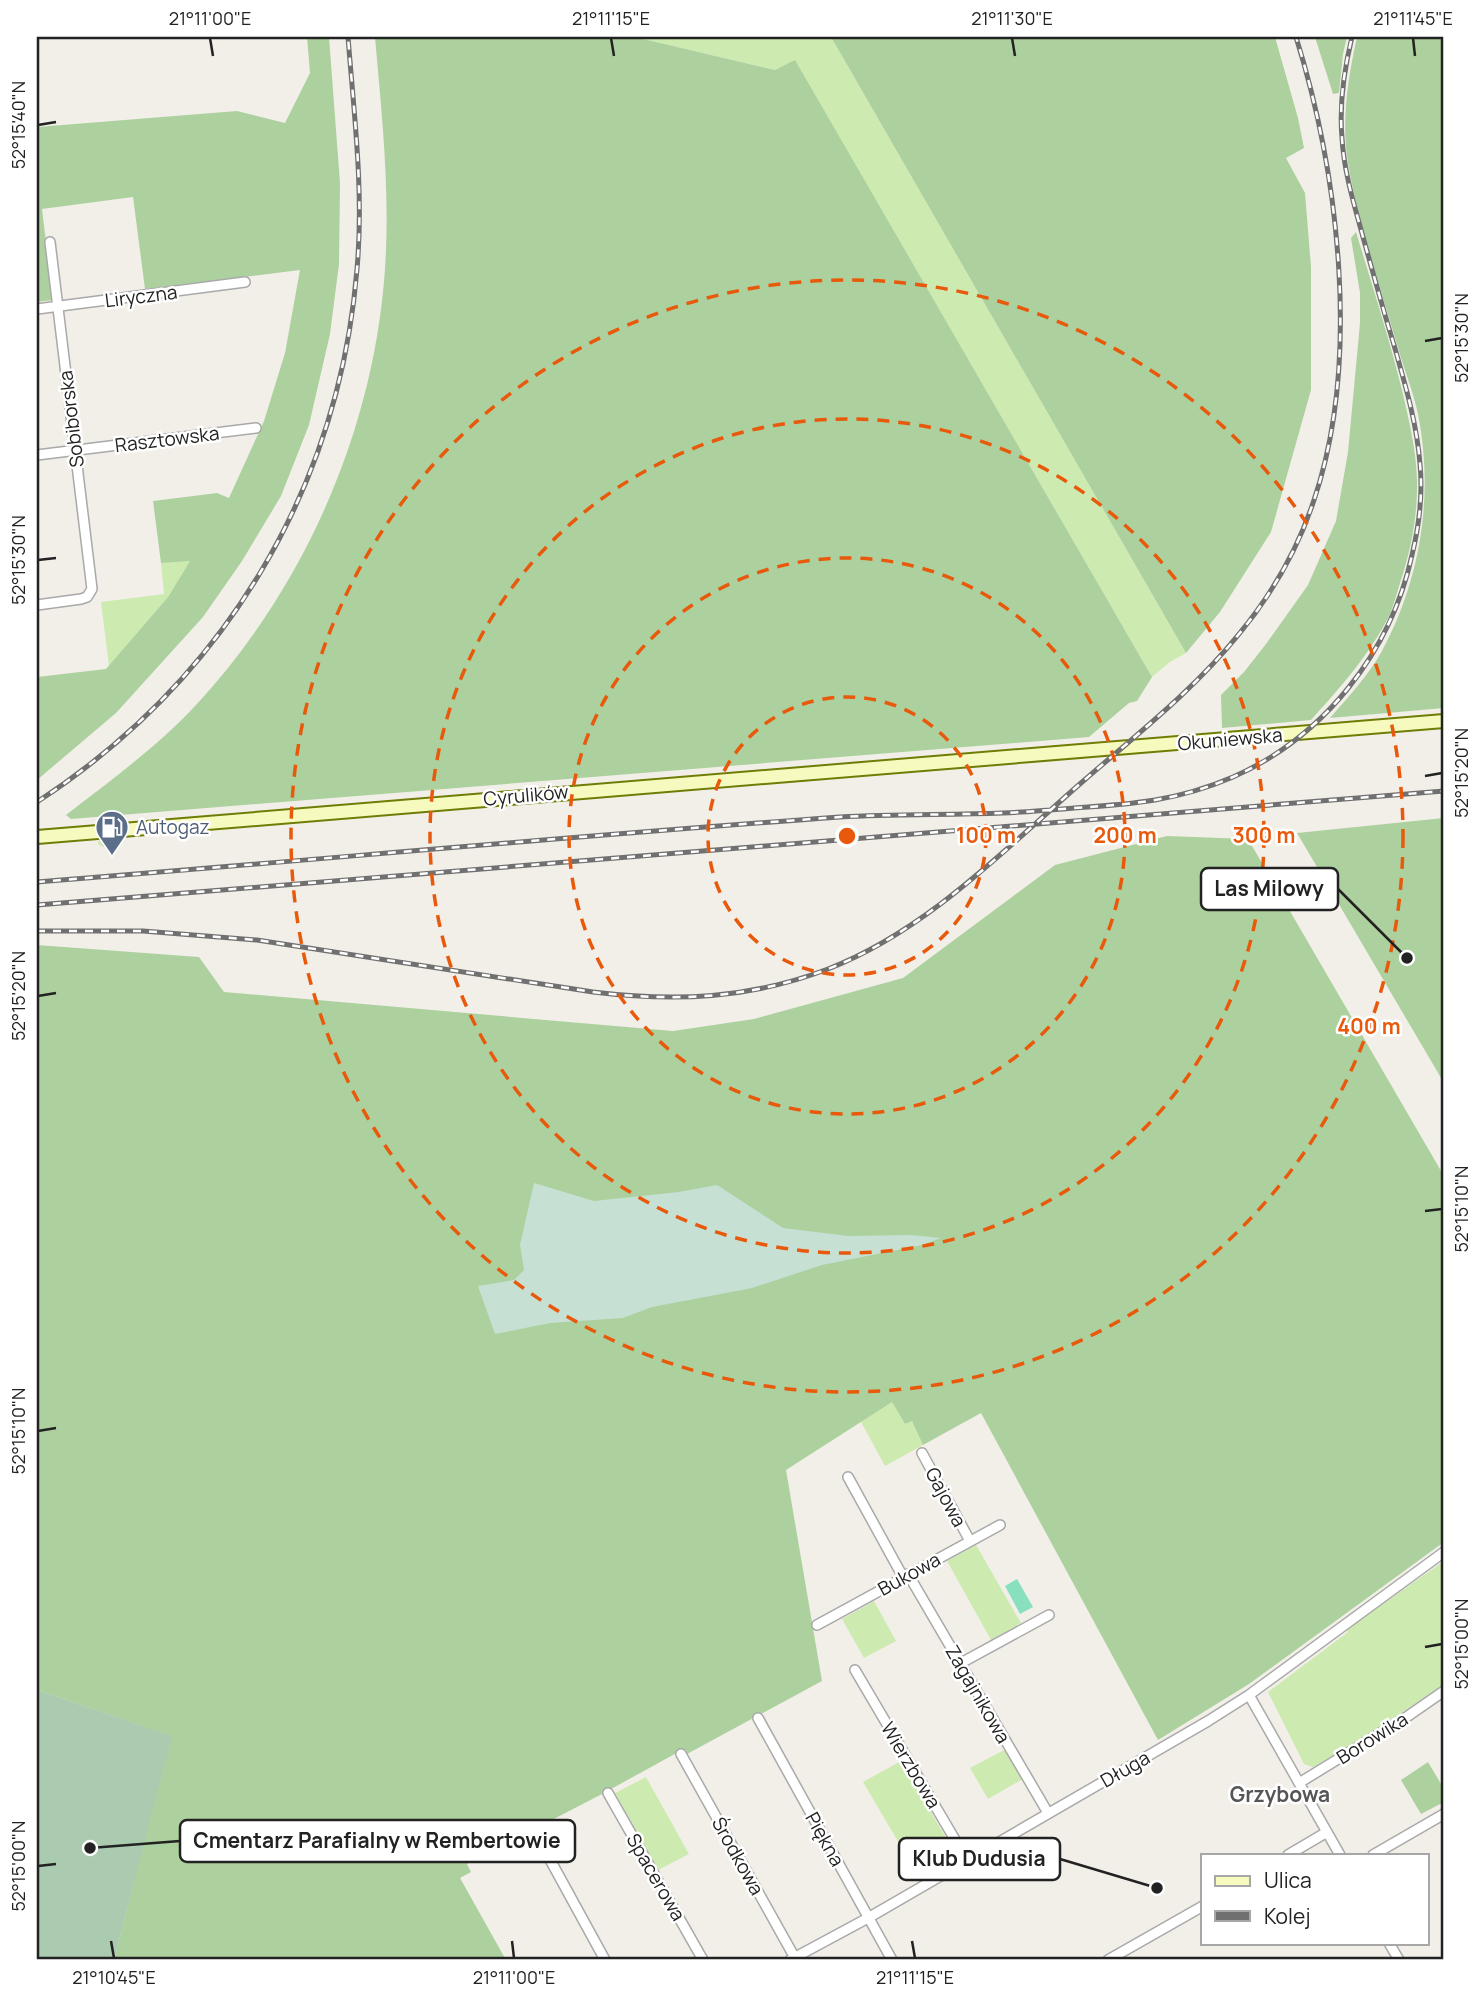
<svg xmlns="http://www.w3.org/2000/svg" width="1481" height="1997" viewBox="0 0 1481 1997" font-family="Manrope,sans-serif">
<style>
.grass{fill:#cdebb0}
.forest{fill:#add19e}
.wetland{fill:#c6e0d4}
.cemetery{fill:#aacbaf}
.pitch{fill:#88e0be}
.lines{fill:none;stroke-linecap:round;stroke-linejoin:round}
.street-casing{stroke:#a9a9a9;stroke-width:12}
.secondary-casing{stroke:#707d05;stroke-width:16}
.street{stroke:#fff;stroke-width:9}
.secondary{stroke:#f7fabf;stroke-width:12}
.rail-casing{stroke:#707070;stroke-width:5}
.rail{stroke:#fff;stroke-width:2.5;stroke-dasharray:8;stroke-linecap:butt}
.ticks{fill:none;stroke:#222;stroke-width:2.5}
.ring{fill:none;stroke:#e8590c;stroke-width:3.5;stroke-dasharray:12 9}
.labels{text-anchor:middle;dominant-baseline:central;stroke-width:5;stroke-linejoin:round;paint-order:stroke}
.street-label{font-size:19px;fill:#222;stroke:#fff}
.service-label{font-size:19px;fill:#4e5e75;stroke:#fff;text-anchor:start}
.neighbourhood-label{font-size:21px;font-weight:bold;fill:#555;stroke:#fff}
.centre{fill:#e8590c;stroke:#fff;stroke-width:3.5}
.ring-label{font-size:21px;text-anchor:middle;font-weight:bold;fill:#e8590c;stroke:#fff;stroke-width:5;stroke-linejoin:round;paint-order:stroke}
.leader{fill:none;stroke:#222;stroke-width:2.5}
.callout-dot{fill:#222;stroke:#fff;stroke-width:2.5}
.callout{fill:#fff;stroke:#222;stroke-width:2.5}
.callout-label{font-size:21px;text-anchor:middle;font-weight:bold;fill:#222}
.neatline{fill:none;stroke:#222;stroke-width:2.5}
.ticks-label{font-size:18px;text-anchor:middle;fill:#222}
</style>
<rect width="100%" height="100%" fill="#f2efe9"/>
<!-- grass -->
<path class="grass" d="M635,37h196l355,616 -16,9 -18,15 -357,-616 -20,9z
M191,560l-23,37 -59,69 -8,-64 63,-8 -3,-31z
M117,835l3,4 -3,8h-14l-5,-3c1,-10 11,-9 19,-9z
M892,1401l13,23 7,-4 11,25 -38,21 -24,-44z
M976,1545l45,78 -30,17 -44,-79z
M1444,1561v123l-72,49 -59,34 -9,-3 -36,-72 80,-60 -1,-3z
M874,1601l22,40 -32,17 -22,-39z
M1006,1749l17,30 -35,20 -18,-31z
M901,1761l52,89 -2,9 -32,18 -56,-95z
M646,1777l43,77 -31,16 -43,-77z"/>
<!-- forest -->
<path class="forest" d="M307,37h22l11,146 -1,81 -9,70 -21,91 -28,71 -39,65 -39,56 -87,96 -79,67v-103l69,-8 62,-72 22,-36 -29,2 -8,-62 64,-8 12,5 35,-77 21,-68 15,-83 -155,19 -12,-92 -91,12 11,91 -16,2v-175l200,-16 48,12 25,-50z
M375,37h260l140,33 20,-10 357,617 -15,24 -8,2 -40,34 -1018,82 -5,-4c45,-35 91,-68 130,-110 113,-122 184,-289 190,-456 3,-71 -5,-142 -11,-212z
M831,37h444l23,81 6,30 -18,10 19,35 6,74v123l-40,142 -51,80 -34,41z
M1315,37h32l-4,17 -4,39 -6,1z
M1357,37h87v671l-114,10c18,-21 38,-42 52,-67 39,-73 52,-156 36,-237 -4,-19 -11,-37 -17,-56 -18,-63 -42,-130 -53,-195 -7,-41 0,-86 9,-126z
M1356,232c16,53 33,105 46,158 7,30 14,59 15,89 1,36 -6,71 -17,104 -3,10 -6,21 -10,31 -19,39 -50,74 -79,106l-89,8 -1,-33 23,-23 22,-28 42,-59 28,-64 12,-69 12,-129v-30l-9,-55z
M1444,818v265l-147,-250z
M1167,836l81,3 196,337v366l-195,142 -91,56 -177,-327 -58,32 -11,-24 -7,3 -13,-22 -106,68 36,211 -135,73 -1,-4h-4l-80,44 -135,70 4,8 -11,6 46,82h-392l57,-224 -134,-46v-745l162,12 25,35 449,39 81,-12 149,-41 152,-113z
M1428,1762l16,27v13l-23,12 -20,-34z"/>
<!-- wetland -->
<path class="wetland" d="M534,1183l60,18 85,-9 38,-7 66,43 65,8 64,-1 29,3 -19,7 -100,20 -70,23 -100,19 -29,11 -73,5 -55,11 -17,-48 36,-6 10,-10 -4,-25z"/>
<!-- cemetery -->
<path class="cemetery" d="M37,1690l135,46 -58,224h-77z"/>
<!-- pitch -->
<path class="pitch" d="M1017,1579l16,28 -13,7 -15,-28z"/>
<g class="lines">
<defs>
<path id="street" d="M37,309l208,-27
M37,455l219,-27
M37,605l44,-6 6,-2 5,-8 -42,-347
M922,1453l48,88
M848,1477l55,100
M908,1574l140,239
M817,1625l183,-100
M961,1663l88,-48
M855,1670l112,190
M1249,1695l91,160
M758,1718l134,242
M681,1754l114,204
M1299,1783l109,-67 36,-25
M608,1793l95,167
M536,1834l69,126
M1288,1855l39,-23
M1373,1855l71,-41
M1389,1943l10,17
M790,1960l78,-42 340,-197 41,-26 195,-143
M1108,1960l95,-54"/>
<path id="secondary" d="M37,837l1407,-116"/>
</defs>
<!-- street casing -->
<use href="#street" class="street-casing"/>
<!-- secondary casing -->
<use href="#secondary" class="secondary-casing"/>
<!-- street -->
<use href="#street" class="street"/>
<!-- secondary -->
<use href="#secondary" class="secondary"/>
<defs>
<path id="rail" d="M37,802c186,-121 302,-312 320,-533 7,-77 -3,-155 -9,-232
M37,882c267,-21 535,-46 803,-65 54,-3 109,-2 163,-4 24,-1 47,-3 71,-5 60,-4 103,-7 159,-31 91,-40 158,-125 179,-222 7,-29 11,-60 8,-91 -3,-40 -15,-80 -26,-119 -11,-36 -21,-72 -31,-108 -9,-33 -19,-65 -21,-99 -3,-34 2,-68 10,-101
M37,905l1407,-114
M37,931h106l114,9 336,52c83,10 156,7 235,-23 98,-38 175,-118 253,-186 54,-47 113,-93 158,-149 33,-40 59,-85 75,-134 47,-139 25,-325 -18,-463"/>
</defs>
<!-- rail casing -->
<use href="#rail" class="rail-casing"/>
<!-- rail -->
<use href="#rail" class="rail"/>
</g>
<!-- ticks -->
<path class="ticks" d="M210,38l3,18M611,38l3,18M1012,38l3,18M1413,38l2,18M38,125l18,-3M1425,341l17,-3M38,560l18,-2M1425,776l17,-3M38,996l18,-3M1425,1211l17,-2M38,1431l18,-3M1425,1647l17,-3M38,1866l18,-2M111,1941l3,17M512,1941l2,17M912,1941l3,17"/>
<!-- distance rings -->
<g class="ring">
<circle cx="847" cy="836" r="139"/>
<circle cx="847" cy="836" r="278"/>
<circle cx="847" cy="836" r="417"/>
<circle cx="847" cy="836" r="556"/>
</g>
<!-- icons -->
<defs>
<symbol id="fuel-pin" viewBox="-11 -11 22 30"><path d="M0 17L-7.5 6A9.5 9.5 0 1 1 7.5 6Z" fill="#5c6f8a" stroke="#fff"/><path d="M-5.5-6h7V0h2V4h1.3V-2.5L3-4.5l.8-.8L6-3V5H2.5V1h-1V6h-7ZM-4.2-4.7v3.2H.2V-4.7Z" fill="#fff"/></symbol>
</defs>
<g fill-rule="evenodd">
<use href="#fuel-pin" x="93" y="808" width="38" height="52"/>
</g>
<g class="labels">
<!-- street labels -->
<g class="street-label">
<text transform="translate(141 296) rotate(-7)">Liryczna</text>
<text transform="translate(71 419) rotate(-97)">Sobiborska</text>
<text transform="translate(167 439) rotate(-7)">Rasztowska</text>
<text transform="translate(1230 739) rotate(-5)">Okuniewska</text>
<text transform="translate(526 795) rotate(-5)">Cyrulików</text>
<text transform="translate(946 1497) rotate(62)">Gajowa</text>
<text transform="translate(909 1574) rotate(-29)">Bukowa</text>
<text transform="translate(978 1694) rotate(60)">Zagajnikowa</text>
<text transform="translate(1372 1738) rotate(-32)">Borowika</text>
<text transform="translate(911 1765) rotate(59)">Wierzbowa</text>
<text transform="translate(1125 1769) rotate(-30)">Długa</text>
<text transform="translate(825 1839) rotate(61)">Piękna</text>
<text transform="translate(738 1856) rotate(61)">Środkowa</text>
<text transform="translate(656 1877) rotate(60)">Spacerowa</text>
</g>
<!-- service labels -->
<g class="service-label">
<text x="136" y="827">Autogaz</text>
</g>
<!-- neighbourhood labels -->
<g class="neighbourhood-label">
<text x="1280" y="1794">Grzybowa</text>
</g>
</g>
<circle cx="847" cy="836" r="10" class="centre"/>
<g class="ring-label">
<text x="986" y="843">100 m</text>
<text x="1125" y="843">200 m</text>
<text x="1264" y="843">300 m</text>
<text x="1369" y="1034">400 m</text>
</g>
<!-- callouts -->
<path class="leader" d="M1407 958L1338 889M90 1848L180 1841M1157 1888L1060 1859"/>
<g class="callout-dot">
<circle cx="1407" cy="958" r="7"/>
<circle cx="90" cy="1848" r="7"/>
<circle cx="1157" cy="1888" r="7"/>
</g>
<g class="callout">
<rect x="1201" y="868" width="137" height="42" rx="7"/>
<rect x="180" y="1820" width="395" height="42" rx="7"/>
<rect x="899" y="1838" width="161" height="42" rx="7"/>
</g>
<g class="callout-label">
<text x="1269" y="896">Las Milowy</text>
<text x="377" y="1848">Cmentarz Parafialny w Rembertowie</text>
<text x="979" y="1866">Klub Dudusia</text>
</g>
<!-- border -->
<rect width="1481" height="1997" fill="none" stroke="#ffffff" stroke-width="77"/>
<!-- legend -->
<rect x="1201" y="1854" width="228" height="91" fill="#ffffff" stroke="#a7a7a7" stroke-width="2"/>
<rect x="1215" y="1876" width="35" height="10" fill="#f7fabf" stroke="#a7a7a7" stroke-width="2"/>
<text x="1264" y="1888" font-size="21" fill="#222222">Ulica</text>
<rect x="1215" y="1911" width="35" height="10" fill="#707070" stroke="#a7a7a7" stroke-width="2"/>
<text x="1264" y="1924" font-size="21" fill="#222222">Kolej</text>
<rect x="38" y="38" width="1404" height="1920" class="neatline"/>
<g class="ticks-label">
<text x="210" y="25">21°11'00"E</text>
<text x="611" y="25">21°11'15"E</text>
<text x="1012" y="25">21°11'30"E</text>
<text x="1413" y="25">21°11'45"E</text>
<text transform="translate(19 125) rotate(-90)" y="6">52°15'40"N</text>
<text transform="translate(1462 338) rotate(-90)" y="6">52°15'30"N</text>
<text transform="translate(19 560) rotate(-90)" y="6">52°15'30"N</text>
<text transform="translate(1462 773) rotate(-90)" y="6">52°15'20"N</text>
<text transform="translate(19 996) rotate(-90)" y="6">52°15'20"N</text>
<text transform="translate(1462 1209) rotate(-90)" y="6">52°15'10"N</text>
<text transform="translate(19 1431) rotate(-90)" y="6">52°15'10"N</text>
<text transform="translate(1462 1644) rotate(-90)" y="6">52°15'00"N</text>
<text transform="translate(19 1866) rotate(-90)" y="6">52°15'00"N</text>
<text x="114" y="1984">21°10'45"E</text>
<text x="514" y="1984">21°11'00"E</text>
<text x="915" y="1984">21°11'15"E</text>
</g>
</svg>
